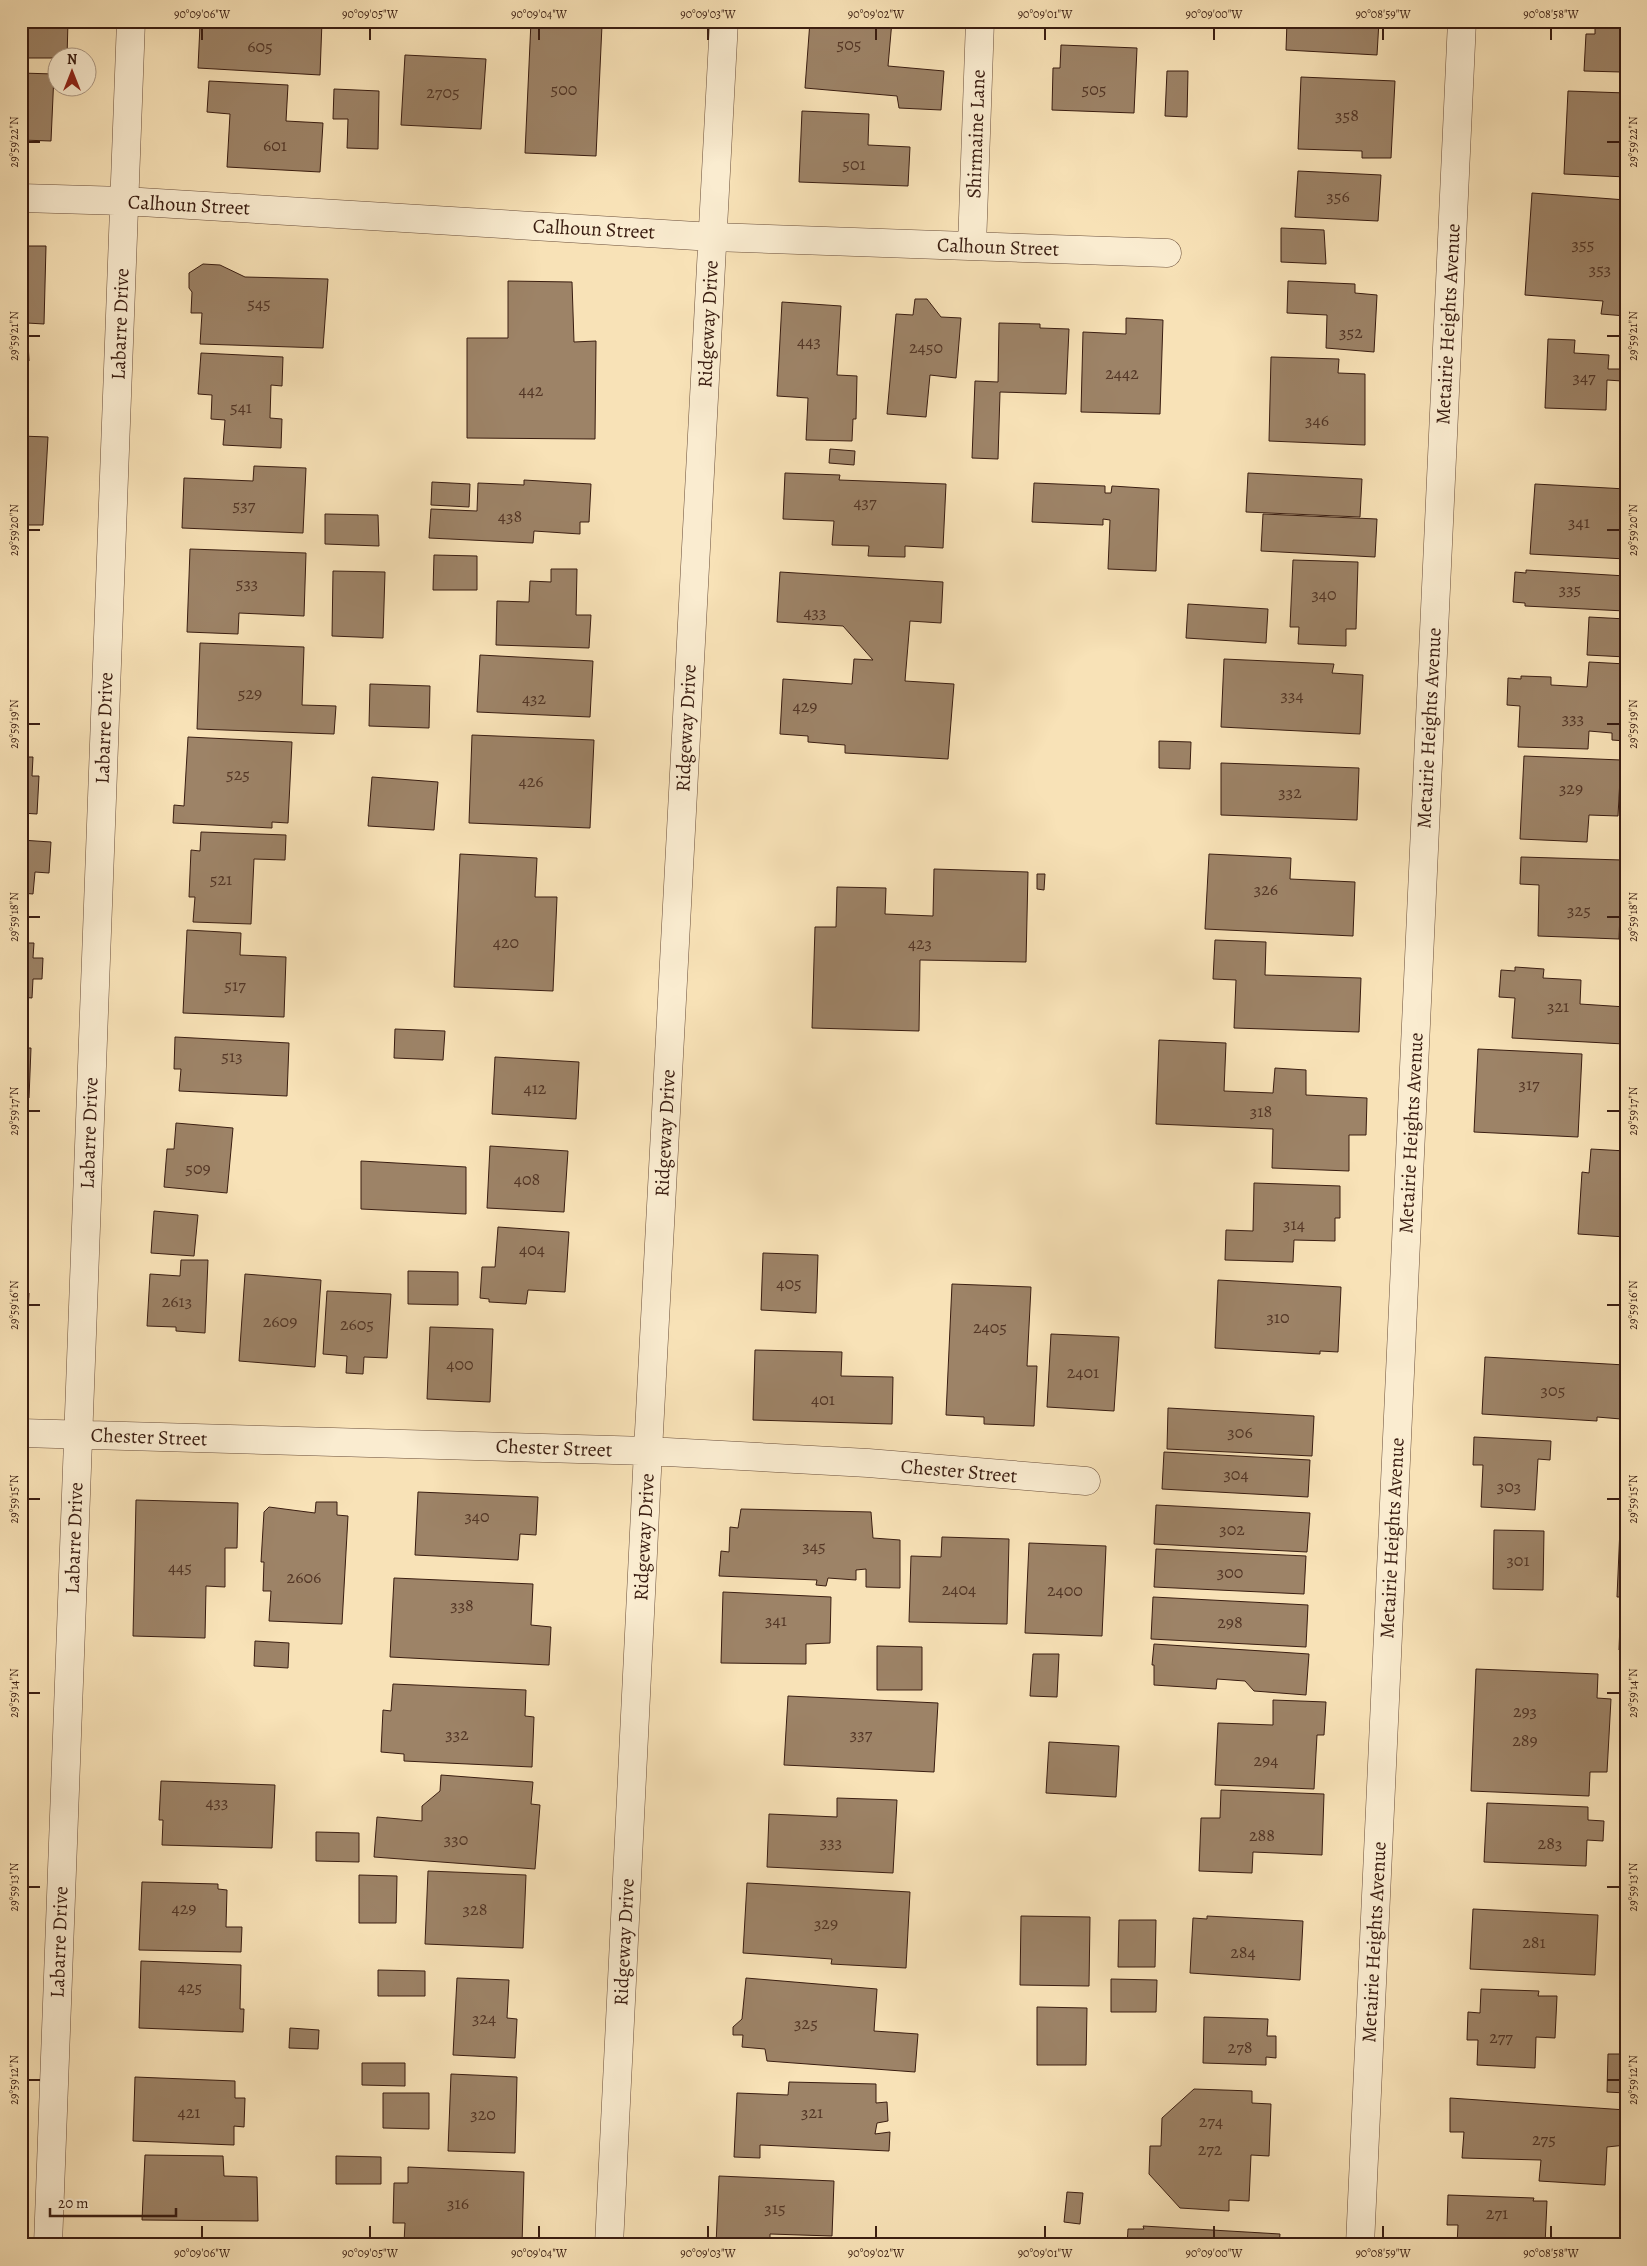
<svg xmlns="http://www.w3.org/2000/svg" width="1647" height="2266" viewBox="0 0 1647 2266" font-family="Alegreya,serif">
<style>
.building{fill:#9d8367;stroke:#3a1d11}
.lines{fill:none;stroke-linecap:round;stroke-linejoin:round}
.minor-casing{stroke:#6a4e3a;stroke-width:29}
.minor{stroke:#faecd0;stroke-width:28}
.ticks{fill:none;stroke:#3a1d11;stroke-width:2}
.labels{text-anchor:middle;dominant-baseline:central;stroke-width:4;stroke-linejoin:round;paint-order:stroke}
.number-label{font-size:18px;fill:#533626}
.street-label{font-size:20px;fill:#3a1d11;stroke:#faecd0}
.neatline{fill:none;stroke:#3a1d11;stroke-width:2}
.ticks-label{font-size:12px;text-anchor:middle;fill:#3a1d11}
</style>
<rect width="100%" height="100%" fill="#f8e2b7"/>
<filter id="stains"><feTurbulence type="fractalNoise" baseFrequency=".004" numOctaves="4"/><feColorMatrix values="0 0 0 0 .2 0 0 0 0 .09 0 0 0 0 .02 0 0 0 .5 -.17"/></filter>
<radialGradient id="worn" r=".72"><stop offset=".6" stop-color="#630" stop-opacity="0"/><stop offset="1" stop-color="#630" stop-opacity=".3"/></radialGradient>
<!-- building -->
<path class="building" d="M21,21h47l-1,37h-46z
M210,21h112l-2,54 -122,-7 2,-43h10z
M531,21l71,4 -6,131 -71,-3z
M810,21h82l-4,45 56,5 -3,39 -42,-2 -2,-12 -92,-8z
M1287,21h92l-2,34 -91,-5z
M1595,21h31v55h-5v-4l-37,-1 2,-37h9z
M1061,45l76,3 -3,65 -82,-3 1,-42h7z
M405,55l81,4 -5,70 -80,-4z
M1167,71h21l-1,46 -22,-1z
M21,73l33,1 -3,67 -30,-1z
M1301,77l94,4 -4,77h-29v-7l-64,-2z
M209,81l79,4 -2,36 37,2 -3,49 -93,-5 3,-53 -23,-2z
M334,89l45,2 -1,58 -31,-1 1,-29h-15z
M1568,91l58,2v84l-62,-3z
M802,111l67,3 -1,31 42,2 -2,39 -109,-4z
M1298,171l83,4 -3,46 -83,-4z
M1532,193l94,7v116l-25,-2 2,-13 -78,-6z
M1281,228l43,2 2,34 -45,-2z
M21,246h25l-2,78 -17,-1 2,38h-8z
M203,264l17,1 25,12 83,2 -5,69 -123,-4 2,-31h-11l1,-21 -3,-4v-15z
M508,281l64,1 2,60 22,-1 -1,98 -128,-1v-100h41z
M1288,281l67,3v9l22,2 -3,57 -48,-4 1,-33 -40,-2z
M915,299h12l14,18 20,1 -5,60 -26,-3 -4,42 -39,-3 9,-100 17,1z
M782,302l59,4 -4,69 20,1 -1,43h-3l-1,22 -46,-1 2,-42 -31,-2z
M1126,318l37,2 -3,94 -79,-2 2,-80 43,2z
M999,323l41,1v4l29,1 -3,65 -66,-2 -2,67 -26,-1 3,-77 23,1z
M1548,339l27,1 -1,13 35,2 -1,14h15l-1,12 -15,-1 -1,30 -61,-2z
M201,353l82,4 -1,29 -11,-1 -1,33 12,1 -1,29 -58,-3 2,-25 -14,-1 1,-24 -14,-1z
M1271,357l68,2 -1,14 27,1v71l-96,-4z
M21,436l27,1 -5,88h-22z
M830,449l25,2 -1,14 -25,-2z
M254,466l52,2 -3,65 -121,-5 2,-50 69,3z
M785,473l55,2 -1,5 107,4 -3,64 -38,-2v11l-37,-1 1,-10 -37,-1 2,-24 -51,-2z
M1248,473l114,6 -2,38 -114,-5z
M524,480l67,4 -2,38h-9v12l-46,-3 -1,12 -104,-5 2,-29 46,2 1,-28 46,2z
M432,482l38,2 -1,23 -38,-2z
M1034,483l71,3v7h6l1,-7 47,3 -3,82 -48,-2 2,-49 -7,-1v6l-71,-3z
M1535,484l91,5v70l-96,-5z
M325,514l53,1 1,31 -54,-2z
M1263,514l114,5 -2,38 -114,-6z
M190,549l116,4 -2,63 -65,-3 -1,21 -51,-2z
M434,555l43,1v34h-44z
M1293,560l65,2 -2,67h-10v17l-48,-2 1,-17h-9z
M551,569h26l-1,46h15l-2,33 -93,-3 1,-44 32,1 1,-21 21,1z
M1526,570l100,6v32l-1,3 -100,-5v-3l-12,-1 2,-30 11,1z
M333,571l52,1 -2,66 -51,-2z
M780,572l163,10 -2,41 -31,-2 -5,60 49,3 -6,75 -103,-6v-8l-37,-3v-6l-28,-2 3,-55 69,5 2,-25 19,1 -30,-34 -66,-4z
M1188,604l80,5 -2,34 -80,-5z
M1589,617l37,2v38l-39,-2z
M200,643l104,4 -2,58 34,1 -2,28 -137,-5z
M480,655l113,6 -3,56 -113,-5z
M1224,659l110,5 -2,9 31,2 -3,59 -139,-7z
M1589,662l37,2v77l-14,-1v-7l-23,-2 -1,18 -70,-2 2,-41 -13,-1 1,-27 13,1v-3l30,1v8l36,2z
M370,684l60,2 -1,42 -60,-2z
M472,735l122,5 -4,88 -121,-5z
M188,737l104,5 -4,81 -16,-1v6l-99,-5 1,-18 10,1z
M1159,741l32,1 -1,27 -31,-1z
M1524,756l97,4 -3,56 -29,-1 -2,27 -67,-3z
M21,757h12l-1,19h7l-2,38 -16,-1z
M1221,763l138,5 -2,52 -136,-5z
M372,777l66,5 -4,48 -66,-4z
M201,832l85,3 -1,25 -31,-1 -3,65 -58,-2 2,-25h-6l2,-47 9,1z
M21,840l30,2 -2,31 -14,-1 -2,22 -12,-1z
M460,854l77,4 -2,39h22l-4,94 -99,-4z
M1209,854l82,4 -1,21 65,3 -2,54 -148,-7z
M1521,857l101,3 -3,79 -81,-3 1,-51 -19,-1z
M934,869l94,3 -2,90 -106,-2 -1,71 -107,-3 3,-101h21l1,-40 49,1 -1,26 48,2z
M1037,874h8l-1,16 -7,-1z
M187,930l54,3 -1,22 46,2 -2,60 -101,-4z
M1215,940l51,2 -1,33 96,3 -2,54 -125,-4 2,-48 -23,-1z
M21,943h13l-1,15h10l-1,21h-9l-1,19 -11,-1z
M1515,967l29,2 -1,9 38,2 -1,24 46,3 -2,37 -112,-6 3,-40 -16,-1 2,-27 14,1z
M395,1029l50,2 -2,29 -49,-2z
M175,1037l114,6 -2,53 -108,-5 2,-22h-7z
M1159,1040l67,3 -2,48 49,2 2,-25 31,2v25l61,3 -1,37h-17v36l-77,-3 1,-39 -117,-5z
M21,1048h10l-2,50 -8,-1z
M1478,1049l104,5 -4,83 -104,-5z
M495,1057l84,5 -3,57 -84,-5z
M176,1123l57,5 -6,65 -63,-6 3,-38h7z
M490,1146l78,5 -4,61 -77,-4z
M1591,1149l35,2v86l-48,-3 4,-62 7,1z
M361,1161l105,6v47l-105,-5z
M1254,1183l86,3v32h-5v23l-41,-1 -1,22 -68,-2 1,-30 27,1z
M154,1211l44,4 -4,41 -43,-3z
M498,1227l71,5 -4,60 -37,-2 -2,14 -37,-2v-3l-9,-1 2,-31h13z
M763,1253l55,2 -2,58 -55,-3z
M181,1260h27l-3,73 -29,-2v-4l-29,-1 3,-52 30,2z
M408,1271l50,1v33l-50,-1z
M245,1274l76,6 -6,87 -76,-6z
M1218,1280l123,7 -3,65 -18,-1v3l-105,-6z
M952,1284l79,3 -4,79h10l-3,60 -50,-2v-7l-38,-2z
M327,1291l64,3 -4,64 -23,-1 -1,17 -17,-1 1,-17 -24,-2z
M21,1293h8l-3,67h-5z
M430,1327l63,2 -3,73 -63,-3z
M1051,1334l68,3 -5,74 -67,-4z
M755,1350l87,2 -1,24 52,1 -1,47 -139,-4z
M1485,1357l140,8 -4,54 -24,-2v4l-115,-7z
M1168,1408l146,8 -2,40 -145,-7z
M1474,1437l77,4 -1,19 -12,-1 -3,51 -54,-3 2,-42h-10z
M1164,1452l146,8 -2,37 -146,-8z
M418,1492l120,5 -2,38 -16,-1 -2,26 -103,-5z
M136,1500l102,3 -1,45h-12v39l-19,-1 -1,52 -72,-2z
M316,1502h21v13l11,1 -6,108 -73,-3 2,-30h-8l1,-29h-3l3,-50 5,-5 46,6z
M1156,1505l154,8 -3,39 -153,-8z
M741,1509l130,3 2,26 27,2v48l-34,-1v-18l-10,1v10l-28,-2 -2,8 -10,-1 1,-5 -98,-4 2,-25 8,1 1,-25 8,1z
M1620,1528h6v122h-7l2,-53h-4z
M1494,1530l50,1 -1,59 -50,-1z
M942,1537l67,2 -2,85 -98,-2 2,-66 30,1z
M1029,1543l77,3 -4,90 -77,-3z
M1156,1549l150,7 -2,38 -150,-7z
M394,1578l139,6 -2,41 20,2 -2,38 -159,-8z
M723,1592l108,5 -1,46 -24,1v20l-85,-1z
M1153,1597l155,8 -2,42 -155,-8z
M255,1641l34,2 -1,25 -34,-2z
M1154,1644l155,10 -3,41 -52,-4 -9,-10 -28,-2 -1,10 -62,-4v-20h-2z
M877,1646l45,1v43h-45z
M1033,1654h26l-2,43 -27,-1z
M1476,1669l122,5 -1,24 14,1 -4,73h-17l-1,24 -118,-5z
M393,1684l133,6 -1,26 9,1 -2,50 -128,-6v-7l-23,-2 2,-42 8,1z
M788,1696l150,7 -4,69 -150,-7z
M1273,1700l53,2 -2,33h-7l-3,54 -99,-4 3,-62 55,2z
M1049,1742l70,4 -3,51 -70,-4z
M441,1775l92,7 -2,22 9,1 -5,64 -161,-12 3,-40 45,4v-15l18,-15z
M161,1781l114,4 -3,63 -110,-3 1,-25h-4z
M1221,1790l103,4 -2,61 -69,-3 -1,21 -53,-2 2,-53h19z
M837,1798l60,2 -4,73 -126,-6 2,-53 68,3z
M1487,1803l101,4v13l16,1 -1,20 -16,-1 -1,26 -102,-4z
M316,1832l43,1v29l-43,-1z
M428,1871l98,4 -3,73 -98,-4z
M359,1875l38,1 -1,47h-37z
M142,1882l76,2v5l9,1 -1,37h16l-1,25 -102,-2z
M747,1883l163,9 -4,76 -75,-4 1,-5 -89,-6z
M1623,1903h3v35l-4,-1z
M1473,1909l125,6 -3,60 -125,-6z
M1021,1916l69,1 -1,69 -69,-1z
M1207,1916l96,5 -3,59 -110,-7 3,-55 14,1z
M1119,1920h37l-1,47h-37z
M141,1961l100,4 -1,44h4l-1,23 -104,-4z
M378,1970l47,1v25h-47z
M457,1978l52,2 -2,38 10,1 -2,39 -62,-3z
M746,1978l131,11 -3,42 44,3 -3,38 -148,-11 -2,-12 -23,-2 1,-12h-10v-8l9,-8z
M1111,1979l46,1 -1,32h-45z
M1481,1989l58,2 -1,5h19l-2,42 -19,-1 -1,31 -58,-3 1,-25h-11l1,-28 12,1z
M1037,2007l50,1 -1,57h-49z
M1204,2017l64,2 -1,17h9v22l-10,-1v8l-63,-2z
M290,2028l29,2 -1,19 -29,-1z
M1608,2054h18v39l-19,-1z
M362,2063h43v23l-43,-1z
M451,2074l66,3 -2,76 -67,-2z
M135,2077l100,4v17h10l-1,29 -10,-1v19l-101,-4z
M789,2082l87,2v19l11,-1 1,19 -11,2 -2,11 15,-2 -1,19 -129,-6v13l-26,-1 3,-64 51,2z
M1194,2089l58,2v12l19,1 -2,52 -18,-1 -2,46 -20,-1v11l-49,-3 -31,-34 1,-28h11l1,-28z
M383,2093h46v36l-46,-1z
M1450,2098l176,12v35l-19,2 -2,38 -66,-4 2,-21 -79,-2 2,-26h-14z
M145,2155l78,1 1,20 33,1 1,44 -116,-1z
M336,2156l45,1v27h-45z
M408,2167l116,5 -2,73 -118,-2 1,-20h-12l1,-40h14z
M719,2176l115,5 -2,55 -62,-2v11h-54z
M1067,2192l16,1 -3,31 -16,-2z
M1448,2195l86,3 -1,3h14l-2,44h-88l1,-20h-11z
M1143,2226l137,8 -1,11h-152l1,-16h16z"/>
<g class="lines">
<defs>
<path id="minor" d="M21,198l103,3 589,36 454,16
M972,246l8,-225
M21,1433l627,18 220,12 218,18
M48,2245l83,-2224
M609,2245l39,-794 76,-1430
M1360,2245l102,-2224"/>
</defs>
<!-- minor casing -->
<use href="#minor" class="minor-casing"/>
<!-- minor -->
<use href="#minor" class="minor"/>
</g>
<!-- ticks -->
<path class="ticks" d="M202,28v12M370,28v12M539,28v12M708,28v12M876,28v12M1045,28v12M1214,28v12M1383,28v12M1551,28v12M28,142h12M1607,142h13M28,336h12M1607,336h13M28,530h12M1607,530h13M28,724h12M1607,724h13M28,917h12M1607,917h13M28,1111h12M1607,1111h13M28,1305h12M1607,1305h13M28,1499h12M1607,1499h13M28,1693h12M1607,1693h13M28,1887h12M1607,1887h13M28,2080h12M1607,2080h13M202,2226v12M370,2226v12M539,2226v12M708,2226v12M876,2226v12M1045,2226v12M1214,2226v12M1383,2226v12M1551,2226v12"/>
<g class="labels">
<!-- number labels -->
<g class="number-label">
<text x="849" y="44">505</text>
<text x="260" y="46">605</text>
<text x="564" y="89">500</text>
<text x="1094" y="89">505</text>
<text x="443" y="92">2705</text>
<text x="1347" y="115">358</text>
<text x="275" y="145">601</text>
<text x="854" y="164">501</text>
<text x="1338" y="196">356</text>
<text x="1583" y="244">355</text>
<text x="1600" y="269">353</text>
<text x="259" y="303">545</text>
<text x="1351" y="332">352</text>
<text x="809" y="341">443</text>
<text x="926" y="347">2450</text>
<text x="1122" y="373">2442</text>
<text x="1584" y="377">347</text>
<text x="531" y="390">442</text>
<text x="241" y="407">541</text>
<text x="1317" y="420">346</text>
<text x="865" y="502">437</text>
<text x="244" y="505">537</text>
<text x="510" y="516">438</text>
<text x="1579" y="522">341</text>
<text x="247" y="583">533</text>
<text x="1570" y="589">335</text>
<text x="1324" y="594">340</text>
<text x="815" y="612">433</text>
<text x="250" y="693">529</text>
<text x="1292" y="695">334</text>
<text x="534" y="698">432</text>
<text x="805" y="706">429</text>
<text x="1573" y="718">333</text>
<text x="238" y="774">525</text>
<text x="531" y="781">426</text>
<text x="1571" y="788">329</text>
<text x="1290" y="792">332</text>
<text x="221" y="879">521</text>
<text x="1266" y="889">326</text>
<text x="1579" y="910">325</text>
<text x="506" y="942">420</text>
<text x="920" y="943">423</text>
<text x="235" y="985">517</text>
<text x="1558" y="1006">321</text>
<text x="232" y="1056">513</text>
<text x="1529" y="1084">317</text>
<text x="535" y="1088">412</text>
<text x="1261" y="1111">318</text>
<text x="198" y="1168">509</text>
<text x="527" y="1179">408</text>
<text x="1294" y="1224">314</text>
<text x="532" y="1249">404</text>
<text x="789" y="1283">405</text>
<text x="177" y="1301">2613</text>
<text x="1278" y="1317">310</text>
<text x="280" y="1321">2609</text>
<text x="357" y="1324">2605</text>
<text x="990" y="1327">2405</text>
<text x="460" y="1364">400</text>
<text x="1083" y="1372">2401</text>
<text x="1553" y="1390">305</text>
<text x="823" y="1399">401</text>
<text x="1240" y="1432">306</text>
<text x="1236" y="1474">304</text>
<text x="1509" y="1486">303</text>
<text x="477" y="1516">340</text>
<text x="1232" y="1529">302</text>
<text x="814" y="1546">345</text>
<text x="1518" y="1560">301</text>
<text x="180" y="1567">445</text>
<text x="1230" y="1572">300</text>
<text x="304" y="1577">2606</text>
<text x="959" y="1589">2404</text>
<text x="1065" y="1590">2400</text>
<text x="462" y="1605">338</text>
<text x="776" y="1620">341</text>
<text x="1230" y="1622">298</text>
<text x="1525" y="1711">293</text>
<text x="457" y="1734">332</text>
<text x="861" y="1734">337</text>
<text x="1525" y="1740">289</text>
<text x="1266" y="1760">294</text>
<text x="217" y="1802">433</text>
<text x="1262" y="1835">288</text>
<text x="456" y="1839">330</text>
<text x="831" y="1842">333</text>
<text x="1550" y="1843">283</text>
<text x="184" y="1908">429</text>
<text x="475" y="1909">328</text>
<text x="826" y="1923">329</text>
<text x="1534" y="1942">281</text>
<text x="1243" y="1952">284</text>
<text x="190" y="1987">425</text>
<text x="484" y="2018">324</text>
<text x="806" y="2023">325</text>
<text x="1501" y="2037">277</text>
<text x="1240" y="2047">278</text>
<text x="189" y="2112">421</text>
<text x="812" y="2112">321</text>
<text x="483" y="2114">320</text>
<text x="1211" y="2121">274</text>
<text x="1544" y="2139">275</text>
<text x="1210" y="2149">272</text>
<text x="458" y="2203">316</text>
<text x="775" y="2208">315</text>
<text x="1497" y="2213">271</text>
</g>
<!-- street labels -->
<g class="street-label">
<text transform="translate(976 134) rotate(-88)">Shirmaine Lane</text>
<text transform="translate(189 205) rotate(3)">Calhoun Street</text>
<text transform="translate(594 229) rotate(3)">Calhoun Street</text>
<text transform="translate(998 247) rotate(2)">Calhoun Street</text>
<text transform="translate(120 324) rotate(-88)">Labarre Drive</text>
<text transform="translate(708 324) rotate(-87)">Ridgeway Drive</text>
<text transform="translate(1448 324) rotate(-87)">Metairie Heights Avenue</text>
<text transform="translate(104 728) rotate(-88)">Labarre Drive</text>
<text transform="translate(686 728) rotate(-87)">Ridgeway Drive</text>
<text transform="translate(1429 728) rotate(-87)">Metairie Heights Avenue</text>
<text transform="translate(89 1133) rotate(-88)">Labarre Drive</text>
<text transform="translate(665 1133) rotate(-87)">Ridgeway Drive</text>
<text transform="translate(1411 1133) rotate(-87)">Metairie Heights Avenue</text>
<text transform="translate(149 1437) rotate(2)">Chester Street</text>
<text transform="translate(554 1448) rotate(2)">Chester Street</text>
<text transform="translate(959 1471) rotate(5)">Chester Street</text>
<text transform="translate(644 1537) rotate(-87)">Ridgeway Drive</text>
<text transform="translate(74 1538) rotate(-88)">Labarre Drive</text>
<text transform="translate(1392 1538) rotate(-87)">Metairie Heights Avenue</text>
<text transform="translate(59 1942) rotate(-88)">Labarre Drive</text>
<text transform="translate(624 1942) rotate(-87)">Ridgeway Drive</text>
<text transform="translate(1374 1942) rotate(-87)">Metairie Heights Avenue</text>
</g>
</g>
<!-- margin -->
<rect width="1647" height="2266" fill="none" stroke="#f8e2b7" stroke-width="55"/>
<!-- north arrow -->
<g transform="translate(72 72)"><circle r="24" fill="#faecd0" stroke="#ad9984"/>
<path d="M0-4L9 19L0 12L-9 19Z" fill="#8f2418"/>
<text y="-8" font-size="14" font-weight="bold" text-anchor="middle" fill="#3a1d11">N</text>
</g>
<!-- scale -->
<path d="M50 2208v8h126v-8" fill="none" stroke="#3a1d11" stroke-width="2.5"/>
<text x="58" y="2208" font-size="15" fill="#3a1d11" stroke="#faecd0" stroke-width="4" paint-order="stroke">20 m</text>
<rect x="28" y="28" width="1592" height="2210" class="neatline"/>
<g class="ticks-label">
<text x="202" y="18">90°09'06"W</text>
<text x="370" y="18">90°09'05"W</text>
<text x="539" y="18">90°09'04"W</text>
<text x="708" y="18">90°09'03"W</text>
<text x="876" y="18">90°09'02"W</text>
<text x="1045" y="18">90°09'01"W</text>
<text x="1214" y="18">90°09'00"W</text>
<text x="1383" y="18">90°08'59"W</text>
<text x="1551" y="18">90°08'58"W</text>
<text transform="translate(14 142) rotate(-90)" y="4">29°59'22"N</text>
<text transform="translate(1633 142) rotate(-90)" y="4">29°59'22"N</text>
<text transform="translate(14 336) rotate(-90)" y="4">29°59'21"N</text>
<text transform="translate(1633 336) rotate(-90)" y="4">29°59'21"N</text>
<text transform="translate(14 530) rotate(-90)" y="4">29°59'20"N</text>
<text transform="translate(1633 530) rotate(-90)" y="4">29°59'20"N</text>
<text transform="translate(14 724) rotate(-90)" y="4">29°59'19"N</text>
<text transform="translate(1633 724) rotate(-90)" y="4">29°59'19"N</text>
<text transform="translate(14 917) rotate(-90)" y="4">29°59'18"N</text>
<text transform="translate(1633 917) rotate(-90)" y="4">29°59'18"N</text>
<text transform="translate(14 1111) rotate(-90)" y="4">29°59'17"N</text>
<text transform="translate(1633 1111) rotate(-90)" y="4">29°59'17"N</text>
<text transform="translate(14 1305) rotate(-90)" y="4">29°59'16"N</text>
<text transform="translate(1633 1305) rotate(-90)" y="4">29°59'16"N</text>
<text transform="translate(14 1499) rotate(-90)" y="4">29°59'15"N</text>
<text transform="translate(1633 1499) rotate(-90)" y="4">29°59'15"N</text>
<text transform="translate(14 1693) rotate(-90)" y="4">29°59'14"N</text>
<text transform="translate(1633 1693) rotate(-90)" y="4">29°59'14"N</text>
<text transform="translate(14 1887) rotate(-90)" y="4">29°59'13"N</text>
<text transform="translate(1633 1887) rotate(-90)" y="4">29°59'13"N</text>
<text transform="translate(14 2080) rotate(-90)" y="4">29°59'12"N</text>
<text transform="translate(1633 2080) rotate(-90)" y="4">29°59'12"N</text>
<text x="202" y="2257">90°09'06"W</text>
<text x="370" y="2257">90°09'05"W</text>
<text x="539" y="2257">90°09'04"W</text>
<text x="708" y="2257">90°09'03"W</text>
<text x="876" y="2257">90°09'02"W</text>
<text x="1045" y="2257">90°09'01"W</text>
<text x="1214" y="2257">90°09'00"W</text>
<text x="1383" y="2257">90°08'59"W</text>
<text x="1551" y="2257">90°08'58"W</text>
</g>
<rect width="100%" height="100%" filter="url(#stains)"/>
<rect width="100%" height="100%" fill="url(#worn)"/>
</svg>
